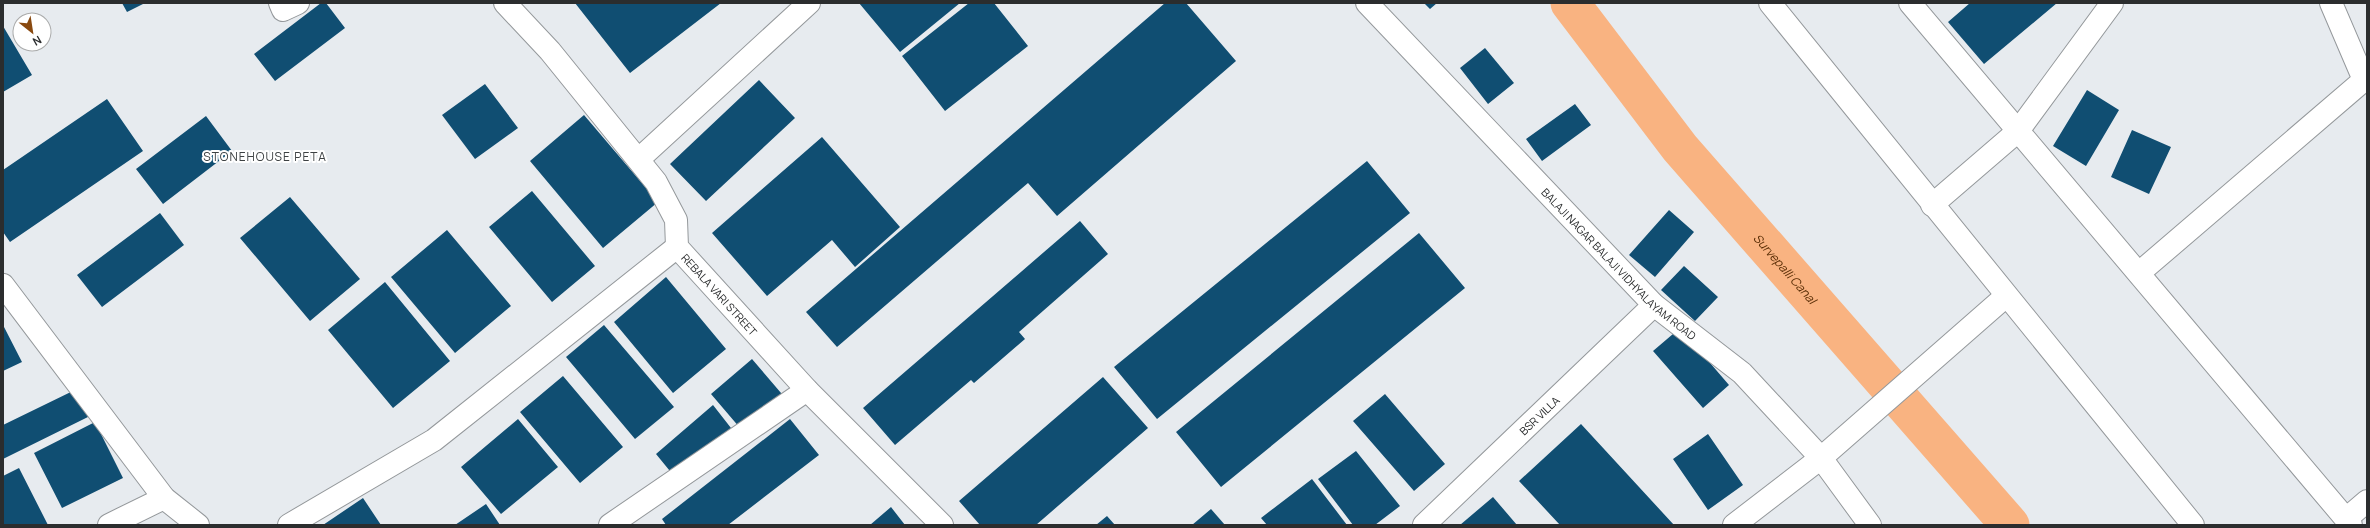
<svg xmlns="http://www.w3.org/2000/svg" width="2370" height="528" viewBox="0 0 2370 528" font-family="Manrope,sans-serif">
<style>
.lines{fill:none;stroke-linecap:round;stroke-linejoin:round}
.canal{stroke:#f9b381;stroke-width:39}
.building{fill:#104e72}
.minor-casing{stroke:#94989b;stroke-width:24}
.secondary-casing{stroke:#94989b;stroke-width:24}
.minor{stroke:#fff;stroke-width:22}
.secondary{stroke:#fff;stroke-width:22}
.labels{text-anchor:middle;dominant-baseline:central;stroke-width:4;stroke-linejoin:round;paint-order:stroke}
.street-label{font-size:11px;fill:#2b2d2e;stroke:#fff}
.neighbourhood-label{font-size:12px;letter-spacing:1px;fill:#3d4143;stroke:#fff}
.water-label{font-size:12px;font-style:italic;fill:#5a2e06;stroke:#fff}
</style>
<rect width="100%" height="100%" fill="#e7ebef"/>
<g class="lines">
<!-- canal -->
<path class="canal" id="s1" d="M1570,3l110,145 330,377"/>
</g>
<!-- building -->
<path class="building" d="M122,3h23l-18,9z
M321,3h5l19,25 -70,53 -21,-27z
M575,3h146l-91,70z
M859,3h101l-60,49z
M969,3h25l34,43 -83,65 -43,-55z
M1165,3h21l50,58 -179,155 -29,-33 -191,164 -31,-35z
M1424,3h13l-7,6z
M1970,3h87l-73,61 -36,-42z
M3,26l29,49 -29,17z
M1485,48l29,35 -26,21 -28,-36z
M759,80l36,38 -89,83 -36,-37z
M485,84l33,44 -43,31 -33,-44z
M2087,90l32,20 -33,56 -33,-20z
M107,99l36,52 -133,91 -7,-10v-62z
M1575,104l16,21 -49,36 -16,-22z
M584,115l74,87 -55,46 -73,-87z
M206,116l26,35 -69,53 -27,-35z
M2132,130l39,17 -22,47 -38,-17z
M822,137l78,90 -45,40 -23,-27 -65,56 -55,-63z
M1367,161l43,52 -253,206 -43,-52z
M532,191l63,75 -43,36 -63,-75z
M290,197l70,82 -50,42 -70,-83z
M1669,210l25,22 -39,45 -26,-22z
M160,213l24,32 -82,62 -25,-32z
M1080,221l28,33 -89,78 6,7 -51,44 -3,-3 -76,65 -32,-37z
M447,230l64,76 -56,47 -64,-76z
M1419,233l46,55 -244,199 -45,-55z
M1684,266l34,31 -23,24 -34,-31z
M666,277l60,72 -53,44 -59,-71z
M385,282l65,79 -57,47 -65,-78z
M3,325l19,37 -19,9z
M604,325l70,82 -39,32 -69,-82z
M1680,328l49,57 -26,23 -50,-57z
M752,359l35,41 -41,35 -35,-41z
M563,376l60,71 -43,36 -60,-71z
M1103,377l45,51 -112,97h-56l-21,-24z
M79,388l13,27 -89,44v-34z
M1385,394l60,70 -31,27 -61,-70z
M713,405l18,23 -57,48 -18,-22z
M518,419l40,48 -57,47 -40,-47z
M790,419l29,36 -91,70h-62l-4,-6z
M95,422l28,56 -61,30 -28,-55z
M1581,424l93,101h-114l-41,-44z
M1708,434l35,51 -35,25 -35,-51z
M1356,451l44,55 -25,19h-22l-35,-46z
M19,468l29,57h-45v-49z
M1312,479l35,46h-80l-6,-7z
M1493,497l24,28h-57z
M363,498l18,27h-58z
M486,504l14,21h-45z
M891,507l14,18h-35z
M1211,509l14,16h-33z
M1107,516l8,9h-19z"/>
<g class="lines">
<defs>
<g id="minor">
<path d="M280,3l3,7 15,-7"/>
<path id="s2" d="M505,3l45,48 106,131 20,38 1,27 130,143 135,135"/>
<path id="s3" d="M1367,3l287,302 88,68 79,85 49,67"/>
<path d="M639,159l170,-156"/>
<path d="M1932,205l86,-74 94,-128"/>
<path d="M2139,273l225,-193 -33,-77"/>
<path d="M3,285l161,213 34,27"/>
<path d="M2346,519l21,-18"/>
<path d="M109,525l55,-27"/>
<path d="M289,525l145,-85 243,-193"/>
<path d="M610,525l197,-135"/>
<path id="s4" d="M1424,525l230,-220"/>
<path d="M1734,525l87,-67 185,-162"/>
</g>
<path id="secondary" d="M1770,3l423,522
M1910,3l441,522"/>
</defs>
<!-- minor casing -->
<use href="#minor" class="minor-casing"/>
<!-- secondary casing -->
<use href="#secondary" class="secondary-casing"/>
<!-- minor -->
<use href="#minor" class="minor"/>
<!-- secondary -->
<use href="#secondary" class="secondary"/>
</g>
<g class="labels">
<!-- street labels -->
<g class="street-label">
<text stroke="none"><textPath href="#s3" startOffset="363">BALAJI NAGAR BALAJI VIDHYALAYAM ROAD</textPath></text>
<text stroke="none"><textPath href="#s2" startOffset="368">REBALA VARI STREET</textPath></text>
<text stroke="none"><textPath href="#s4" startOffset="159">BSR VILLA</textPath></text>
</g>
<!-- neighbourhood labels -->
<g class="neighbourhood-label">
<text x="265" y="156">STONEHOUSE PETA</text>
</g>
<!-- water labels -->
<g class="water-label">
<text stroke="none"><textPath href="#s1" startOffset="342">Survepalli Canal</textPath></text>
</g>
</g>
<!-- border -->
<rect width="2370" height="528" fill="none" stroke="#2b2d2e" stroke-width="8"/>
<!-- north arrow -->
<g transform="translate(32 32) rotate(150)"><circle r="19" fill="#ffffff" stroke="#aaabab"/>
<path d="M0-3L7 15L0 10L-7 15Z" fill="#894910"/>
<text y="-6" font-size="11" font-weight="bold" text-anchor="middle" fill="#2b2d2e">N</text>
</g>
</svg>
